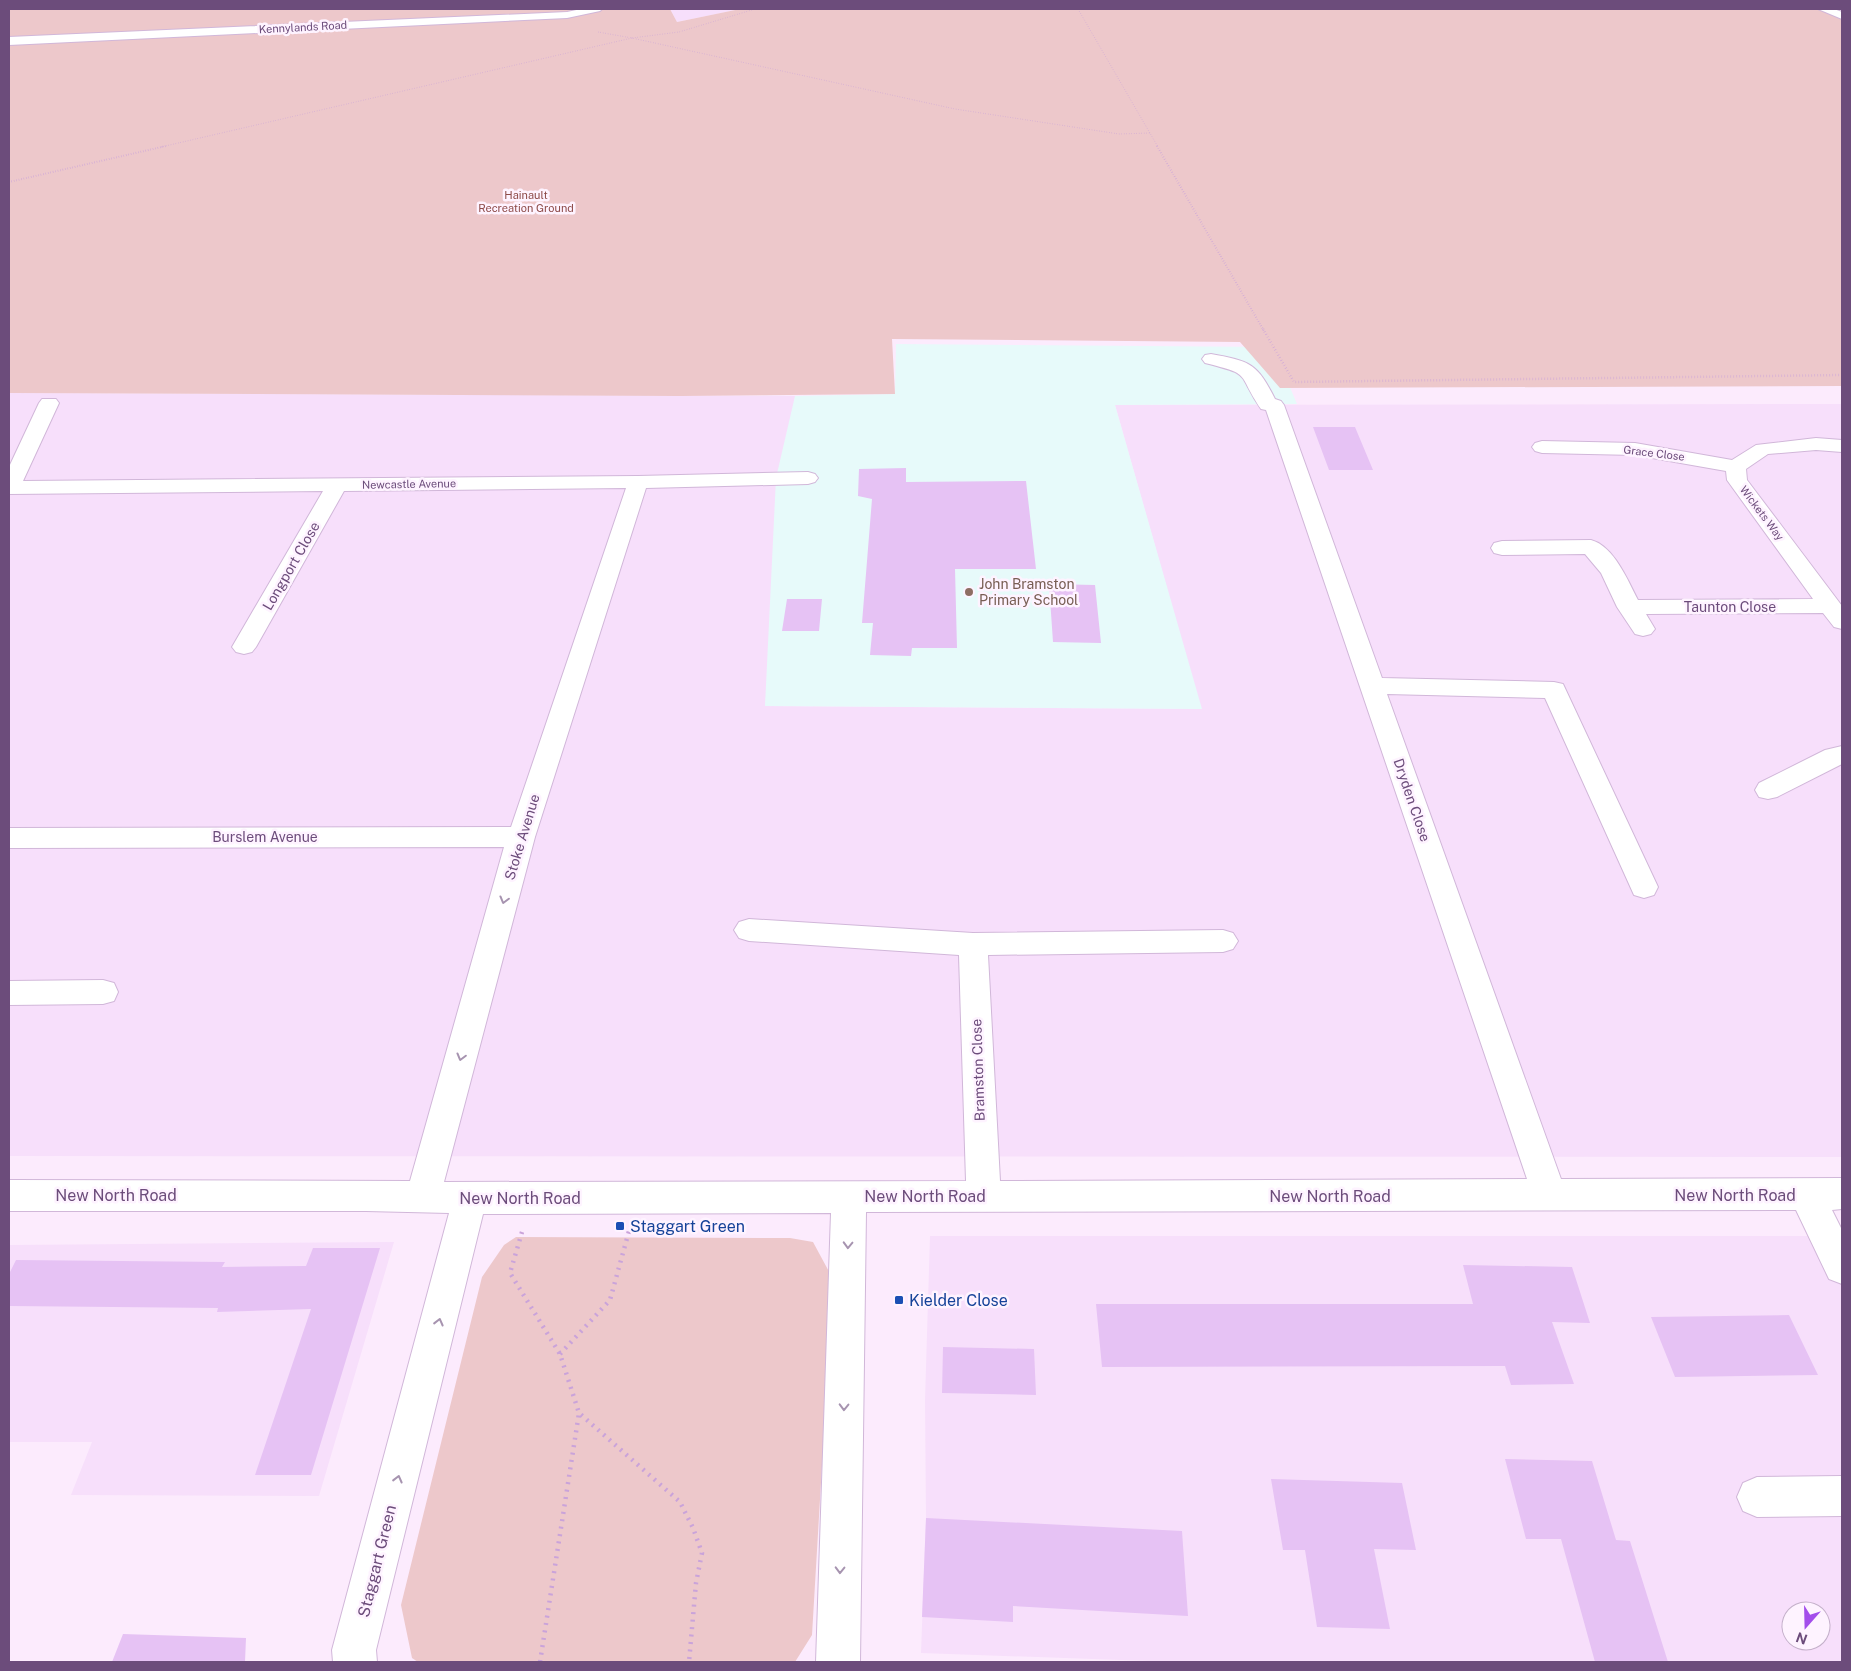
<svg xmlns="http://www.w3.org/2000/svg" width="1851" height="1671" viewBox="0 0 1851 1671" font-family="'Public Sans',sans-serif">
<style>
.residential{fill:#f7dffb;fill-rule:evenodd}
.education{fill:#e7fafa}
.green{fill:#edc8cb}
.building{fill:#e6c2f4}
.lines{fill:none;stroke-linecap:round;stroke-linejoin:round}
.minor-casing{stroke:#d1b7d9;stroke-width:2}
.path-far3{stroke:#caa3da;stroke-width:1;stroke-dasharray:0.5 2;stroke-linecap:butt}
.path-far2{stroke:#caa3da;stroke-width:2;stroke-dasharray:0.5 2;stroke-linecap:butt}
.path-far1{stroke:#caa3da;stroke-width:2.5;stroke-dasharray:0.5 2.5;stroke-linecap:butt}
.path{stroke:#caa3da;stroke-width:4.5;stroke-dasharray:2 5.5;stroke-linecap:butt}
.minor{fill:#fff;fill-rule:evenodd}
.oneway{stroke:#a794b0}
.education-dot{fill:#8d6e63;stroke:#fef3ff;stroke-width:2}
.transit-dot{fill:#1a4fb4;stroke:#fef3ff;stroke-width:2}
.labels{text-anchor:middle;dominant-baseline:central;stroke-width:5;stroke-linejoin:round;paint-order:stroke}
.far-street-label{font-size:11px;fill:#6c4c7b;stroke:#fef3ff}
.far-park-label{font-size:11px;fill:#8d4a48;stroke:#fef3ff}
.street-label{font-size:14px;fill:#6c4c7b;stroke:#fef3ff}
.education-label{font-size:14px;fill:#785e54;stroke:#fef3ff;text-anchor:start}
.near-street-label{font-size:16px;fill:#6c4c7b;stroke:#fef3ff}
.near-transit-label{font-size:16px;fill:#164399;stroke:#fef3ff;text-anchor:start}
</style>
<rect width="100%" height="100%" fill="#fcebfd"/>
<!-- residential -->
<path class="residential" d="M670,9h70l-63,13z
M9,393l786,3 -30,310 436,3 -86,-304 727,-1v753l-1833,-1z
M930,1236h912v426h-665l-256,-9 5,-135 -1,-118zM1791,1611h30v30h-30z
M394,1242l-75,254 -248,-1 21,-53h-83v-197z"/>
<!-- education -->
<path class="education" d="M896,344l377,3 24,57 -182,1 87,304 -437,-3 11,-228 19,-82 100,-2z"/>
<!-- green -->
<path class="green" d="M9,9h661l7,13 63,-13h1079l23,9v368l-562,2 -40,-46 -348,-3 3,55 -215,2 -671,-3z
M516,1237l274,1 23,4 20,37 -21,356 -17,27h-377l-6,-4 -11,-53 81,-328 22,-32z"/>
<!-- building -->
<path class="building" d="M1313,427h42l18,43h-44z
M906,468v14l120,-1 10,88h-81l2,79h-45l-1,8 -41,-1 3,-32h-11l10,-124 -14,-3 1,-27z
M1049,584l46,1 6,58 -48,-1z
M787,599h35l-3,32h-37z
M313,1248h67l-69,227h-56l56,-166 -94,3 1,-4 -209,-2v-32l7,-14 209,2 -3,5 84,-1z
M1463,1265l109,2 18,56 -38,-1 22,62 -63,1 -6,-19 -403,1 -6,-63h377z
M1789,1315l29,60 -143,2 -24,-60z
M943,1347l91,2 2,46 -94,-2z
M1505,1459l87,2 24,79 14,1 38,121h-73l-34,-123h-35z
M1271,1479l131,4 14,67 -42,-1 16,80 -73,-2 -12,-77h-22z
M926,1518l256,13 6,85 -175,-10v16l-91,-5z
M123,1634l123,4 -1,24h-133z"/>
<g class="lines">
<defs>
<path id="minor" d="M581,9h21l-2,2 -33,7 -558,27v-8l558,-25z
M1818,9h16l8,3v7z
M1211,354c39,7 46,9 64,45l6,2 3,4 98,273 172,4 9,2 95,203 -4,8 -10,3 -10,-3 -89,-197 -158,-4 174,485 281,-1v31l-10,1 10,20v54l-13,-5 -33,-69 -930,2 -6,450h-44l15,-449 -348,1 -107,436 1,12h-44l-1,-12 117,-437 -83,-2h-357v-31l401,1 94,-334 -495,1v-20l502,-1 115,-339 -282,3 -88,156 -4,5 -8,2 -8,-2 -4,-5 91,-156 -314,3v-27l30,-64 3,-4h14l3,4 -36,78 615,-5 170,-4 7,2 3,4 -3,4 -7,2 -162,4 -111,349 -91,345 522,-1 -7,-226 -210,-14 -10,-3 -5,-8 5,-8 10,-3 224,14 250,-3 10,3 5,8 -5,8 -10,3 -235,3 12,226 527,-2 -261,-769 -5,-1c-25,-37 -8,-34 -56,-46l-3,-4 3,-4z
M1816,438l26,2v12l-26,-2 -48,4 -22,15 1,11 95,126v23l-8,-2 -11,-14 -177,1 9,15 -4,5 -8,2 -8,-2 -18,-27 -16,-34 -16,-19 -83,1 -8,-2 -3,-5 3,-5 8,-2 89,-1c23,6 37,41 47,60l175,-1 -86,-119 -1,-9 -91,-16 -93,-2 -7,-2 -3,-4 3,-4 7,-2 93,2 97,17 24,-15z
M1842,746v18l-65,33 -9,2 -9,-2 -4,-7 4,-7 66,-33z
M103,980l11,3 4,9 -4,9 -11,3 -94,1v-24z
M1842,1476v40l-85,1 -14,-6 -6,-14 6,-14 14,-6z"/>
</defs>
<!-- minor casing -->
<use href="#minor" class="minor-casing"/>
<!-- path-far3 -->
<path class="path-far3" d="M1078,9l80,138
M598,32l34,6 47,-6 76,-23
M161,147l471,-109 323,71 164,25 31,-1"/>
<!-- path-far2 -->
<path class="path-far2" d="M1157,146l107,185
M9,182l157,-36"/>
<!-- path-far1 -->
<path class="path-far1" d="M1263,329l31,53 548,-7"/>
<!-- path -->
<path class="path" d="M522,1232l-12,41 50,81 19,59 101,89 13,26 9,25 -6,30 -7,79
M560,1354l50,-54 19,-69
M540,1662l39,-249"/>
<!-- minor -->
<use href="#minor" class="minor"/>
</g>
<!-- one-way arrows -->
<defs><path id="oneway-chevron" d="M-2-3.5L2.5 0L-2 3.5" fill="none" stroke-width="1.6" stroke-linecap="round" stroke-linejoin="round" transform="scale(1.25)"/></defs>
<g class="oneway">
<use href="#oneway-chevron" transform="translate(504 900) rotate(105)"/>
<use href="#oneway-chevron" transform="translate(461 1057) rotate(105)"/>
<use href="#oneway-chevron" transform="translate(848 1245) rotate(92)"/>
<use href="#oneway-chevron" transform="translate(439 1322) rotate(-76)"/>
<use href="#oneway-chevron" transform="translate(844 1407) rotate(91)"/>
<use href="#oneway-chevron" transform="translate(398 1479) rotate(-76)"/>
<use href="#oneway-chevron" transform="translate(840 1570) rotate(91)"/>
</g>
<!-- markers -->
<circle class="education-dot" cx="969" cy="592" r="5"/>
<g class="transit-dot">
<rect x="615" y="1221" width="10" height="10" rx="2.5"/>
<rect x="894" y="1295" width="10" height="10" rx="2.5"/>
</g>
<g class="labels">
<!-- far-street labels -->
<g class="far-street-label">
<text transform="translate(303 27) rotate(-3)">Kennylands Road</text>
<text transform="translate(1654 453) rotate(7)">Grace Close</text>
<text transform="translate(409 484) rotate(-1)">Newcastle Avenue</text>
<text transform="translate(1762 513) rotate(53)">Wickets Way</text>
</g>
<!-- far-park labels -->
<g class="far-park-label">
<text x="526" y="195">Hainault<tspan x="526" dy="13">Recreation Ground</tspan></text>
</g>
<!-- street labels -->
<g class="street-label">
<text transform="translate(291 566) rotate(-60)">Longport Close</text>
<text x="1730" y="607">Taunton Close</text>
<text transform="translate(1412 800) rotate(71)">Dryden Close</text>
<text x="265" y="837">Burslem Avenue</text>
<text transform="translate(522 837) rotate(-73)">Stoke Avenue</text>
<text transform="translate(978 1070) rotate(-92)">Bramston Close</text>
</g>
<!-- education labels -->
<g class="education-label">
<text x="979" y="584">John Bramston<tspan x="979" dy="16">Primary School</tspan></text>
</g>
<!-- near-street labels -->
<g class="near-street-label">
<text x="116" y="1195">New North Road</text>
<text x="1735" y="1195">New North Road</text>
<text x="925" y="1196">New North Road</text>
<text x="1330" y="1196">New North Road</text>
<text x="520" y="1198">New North Road</text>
<text transform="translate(377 1561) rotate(-76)">Staggart Green</text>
</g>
<!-- near-transit labels -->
<g class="near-transit-label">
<text x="630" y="1226">Staggart Green</text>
<text x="909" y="1300">Kielder Close</text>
</g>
</g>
<!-- border -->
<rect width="1851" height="1671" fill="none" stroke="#6c4c7b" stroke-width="20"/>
<!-- north arrow -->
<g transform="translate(1806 1626) rotate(200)"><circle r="24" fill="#fef3ff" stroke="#c4b0ca"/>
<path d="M0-4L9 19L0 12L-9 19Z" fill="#a34deb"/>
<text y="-8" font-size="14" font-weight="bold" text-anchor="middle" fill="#6c4c7b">N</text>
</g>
</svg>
